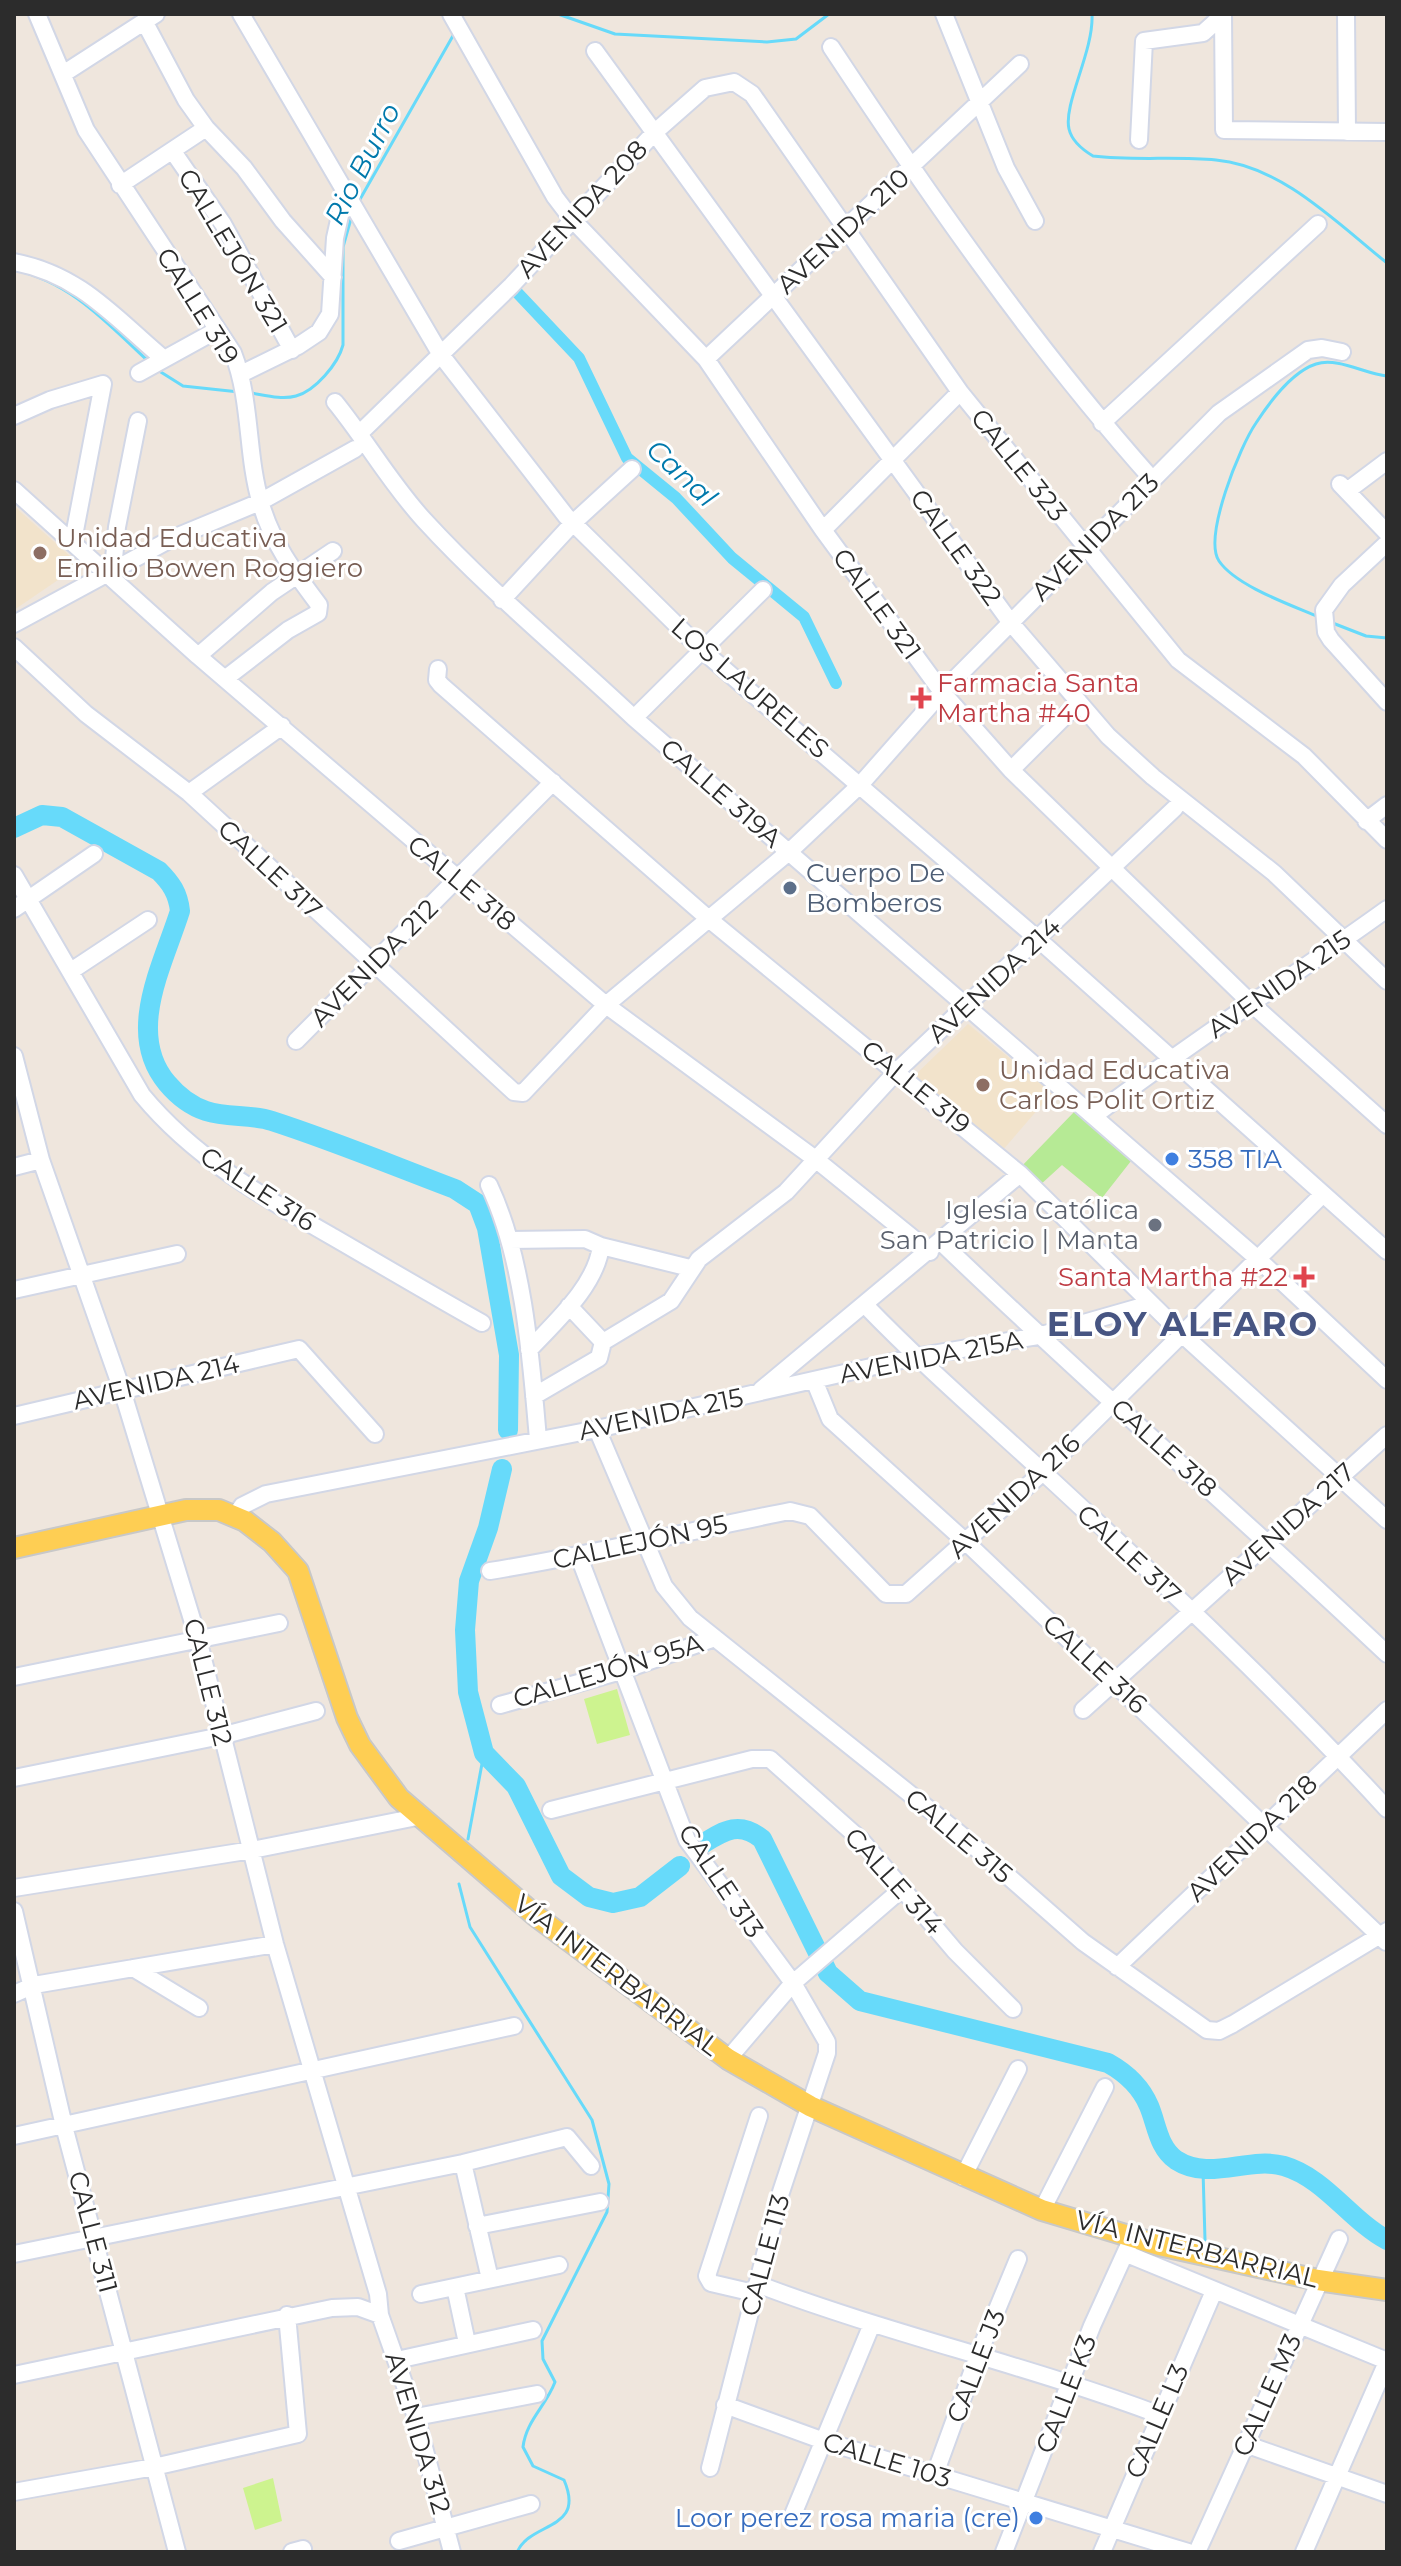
<svg xmlns="http://www.w3.org/2000/svg" width="1401" height="2566" viewBox="0 0 1401 2566" font-family="Montserrat,sans-serif">
<style>
.education{fill:#f2e3cb}
.green{fill:#b6ea95}
.pitch{fill:#cdf38f}
.lines{fill:none;stroke-linecap:round;stroke-linejoin:round}
.stream{stroke:#67dafa;stroke-width:3}
.canal{stroke:#67dafa;stroke-width:12}
.river{stroke:#67dafa;stroke-width:20}
.minor-casing{stroke:#d2d7e6;stroke-width:20}
.major-casing{stroke:#c8c8c8;stroke-width:24}
.minor{stroke:#fff;stroke-width:16}
.major{stroke:#fece53;stroke-width:20}
.education-dot{fill:#8d6e63;stroke:#fff;stroke-width:3}
.health-dot{fill:#e0444e;stroke:#fff;stroke-width:3}
.service-dot{fill:#5c6f8a;stroke:#fff;stroke-width:3}
.shop-dot{fill:#3f7fe0;stroke:#fff;stroke-width:3}
.worship-dot{fill:#6b7280;stroke:#fff;stroke-width:3}
.labels{text-anchor:middle;dominant-baseline:central;stroke-width:6;stroke-linejoin:round;paint-order:stroke}
.street-label{font-size:26px;fill:#2c2c2c;stroke:#fff}
.education-label{font-size:26px;fill:#785e54;stroke:#fff;text-anchor:start}
.health-label{font-size:26px;fill:#be3a42;stroke:#fff;text-anchor:start}
.service-label{font-size:26px;fill:#4e5e75;stroke:#fff;text-anchor:start}
.shop-label{font-size:26px;fill:#366cbe;stroke:#fff;text-anchor:start}
.worship-label{font-size:26px;fill:#5b616d;stroke:#fff;text-anchor:end}
.water-label{font-size:28px;font-style:italic;fill:#0079ac;stroke:#fff}
.district-label{font-size:34px;font-weight:bold;letter-spacing:2px;fill:#475582;stroke:#fff}
</style>
<rect width="100%" height="100%" fill="#efe6dd"/>
<!-- education -->
<path class="education" d="M14,506l66,59 -66,45z
M968,1024l84,69 -50,58 -89,-74z"/>
<!-- green -->
<path class="green" d="M1074,1112l57,49 -29,37 -40,-33 -23,21 -20,-17z"/>
<!-- pitch -->
<path class="pitch" d="M617,1689l13,46 -33,9 -13,-45z
M273,2478l9,43 -27,9 -12,-42z"/>
<g class="lines">
<!-- stream -->
<path class="stream" d="M558,14l57,20 152,8 29,-3 33,-25
M1092,14c2,37 -29,90 -23,115 3,13 14,21 24,27 41,5 82,0 123,4 66,6 121,63 171,103
M359,201l95,-167
M14,270c56,11 94,54 134,91
M156,369l27,17 56,6
M251,393c13,2 31,7 45,3 19,-5 42,-32 47,-51v-98l9,-32
M1319,617c-28,-12 -83,-31 -100,-56 -16,-24 21,-115 37,-138 13,-20 35,-51 60,-59 22,-7 49,10 71,12
M1330,622l36,14 21,2
M468,1839l16,-86
M459,1884l11,43 122,193 17,64 -2,28 -65,129 1,18 12,23c-9,24 -29,39 -32,65l10,19 31,14c22,51 -33,41 -47,72
M1203,2170l2,70"/>
<!-- canal -->
<path class="canal" d="M511,286l68,72 48,100 49,40 56,60 72,59 32,66"/>
<!-- river -->
<path class="river" d="M14,828l28,-13 20,2 97,54c12,12 19,22 21,40 -17,54 -55,122 -13,172 10,12 24,23 39,28 21,7 45,3 66,10 62,20 122,45 183,68l23,15 9,24 22,127 -1,75
M502,1469l-14,59 -19,53 -4,49 3,62 16,61 32,33 45,90 28,21 24,6 27,-6 40,-31
M704,1843c21,-13 36,-22 58,-4l66,134 32,28 248,62c18,10 33,24 41,43 8,19 9,41 27,54 34,22 72,-4 108,6 41,12 66,54 103,74"/>
<defs>
<path id="minor" d="M37,14l49,116 147,223c19,49 13,101 28,151 11,39 34,69 58,101l-1,8 -30,17 -62,48
M241,14l200,341 125,161 137,135 336,289 348,311
M451,14l104,183 16,21 135,141 117,171 119,162 69,78 242,235 134,120
M944,14l62,154 29,53
M1223,14l1,116 163,2
M1346,14l1,118
M144,21l42,79 20,28 38,40 39,53 50,56
M831,47c99,150 201,297 321,432
M595,51l416,572 97,113 45,41 121,96 113,108
M63,74l93,-60
M1139,140l5,-99 59,-8 20,-18
M174,153l49,71 69,126
M120,185l86,-57
M14,262c67,13 100,55 150,97
M706,359l314,-295
M139,373l78,-43
M241,374l57,-28 21,-14 11,-18 5,-76 10,-45
M335,402c31,38 55,81 89,118 65,71 140,132 210,198l624,541 129,121
M14,416l36,-16 53,-16 -30,157
M1102,423l216,-199
M360,433l151,-147 144,-154 50,-44 29,-6 18,12 208,298 218,268 126,96 83,84
M1340,484l47,49
M14,490l184,166 408,349 208,153 116,94
M1347,491l40,-30
M823,530l137,-138
M1387,543l-45,42 -18,25 2,22 5,8 56,62
M113,569l4,-42 21,-106
M502,600l71,-77 59,-54
M14,624l157,-85 89,-37 95,-53
M14,647l72,67 103,79 325,299 9,1 83,-88 184,-154 70,-66 82,-93 277,-279 89,-63 14,-2 20,4
M198,656l74,-64 61,-41
M438,669l-1,11 4,5 269,235 310,254 162,160 205,186
M634,718l129,-128
M1011,770l68,-68
M189,793l93,-67
M1366,821l21,-16
M14,875l128,220c52,63 121,102 191,142 50,29 99,58 149,86
M14,909l80,-55
M71,971l77,-51
M296,1041l257,-259
M14,1056l27,104 81,230 76,249 77,305 103,350 2,21 36,102 36,135
M1094,1116c95,-73 196,-137 293,-207
M14,1167l27,-7
M489,1185c35,74 42,173 49,254
M509,1240l76,-1 16,7c-5,40 -46,76 -72,104
M942,1243c145,140 298,272 445,411
M601,1246l89,22
M14,1290l163,-36
M865,1305c57,59 118,112 178,167 118,109 236,219 344,337
M603,1342l68,-41 28,-42 87,-67 111,-121 278,-263
M814,1380l16,39 136,123 420,400
M761,1390l259,-216
M534,1396l65,-38 4,-16 -34,-36
M14,1416l285,-67 76,85
M597,1429l67,157 26,32 270,216 123,108 124,88 12,1 14,-7 154,-93
M235,1516l7,-10 24,-12 331,-65 318,-72 123,-21 112,-32
M579,1557l108,283 106,143 34,59v11l-46,139 -71,276
M490,1571c100,-16 199,-40 300,-60l20,5 76,78h20l137,-122 280,-278
M14,1677l265,-54
M500,1705l121,-34 94,-33
M1083,1710l304,-275
M14,1778l207,-42 95,-25
M551,1810l201,-51h18l91,81 94,111 58,58
M14,1888l238,-38 165,-33
M14,1911l50,215 113,426
M1117,1967l270,-257
M133,1968l66,40
M14,1994l20,-9 241,-41
M728,2059l65,-76 110,-95
M14,2136l500,-110
M463,2163l27,116
M963,2177l55,-108
M1042,2210l63,-123
M477,2226l123,-24
M14,2254l449,-91 104,-26 24,29
M1127,2254l260,107
M757,2284c132,50 270,81 403,131
M455,2287l12,56
M754,2293l-43,-10 -4,-7 52,-160
M421,2294l138,-29
M397,2360l136,-30
M14,2375l318,-67 26,-1 22,8
M725,2405l99,36 364,111
M416,2417l121,-23
M1245,2444l142,50
M935,2474l44,-121 39,-94
M14,2492l140,-25 144,-33 -11,-119
M792,2517l80,-193
M399,2541l132,-37
M292,2552l11,-3
M1004,2552l88,-226 40,-88
M1102,2552l112,-261
M1197,2552l142,-313
M1304,2552l83,-190"/>
<path id="major" d="M14,1548l172,-38h33l26,11 27,21 26,29 49,147 13,27 39,53 137,118 192,143 82,47 232,104 117,35 159,35 69,10"/>
</defs>
<!-- minor casing -->
<use href="#minor" class="minor-casing"/>
<!-- major casing -->
<use href="#major" class="major-casing"/>
<!-- minor -->
<use href="#minor" class="minor"/>
<!-- major -->
<use href="#major" class="major"/>
</g>
<!-- markers -->
<g class="education-dot">
<circle cx="40" cy="553" r="8"/>
<circle cx="983" cy="1085" r="8"/>
</g>
<g class="health-dot">
<path d="M917 686h8v8h8v8h-8v8h-8v-8h-8v-8h8z"/>
<path d="M1300 1265h8v8h8v8h-8v8h-8v-8h-8v-8h8z"/>
</g>
<circle class="service-dot" cx="790" cy="888" r="8"/>
<g class="shop-dot">
<circle cx="1172" cy="1159" r="8"/>
<circle cx="1036" cy="2518" r="8"/>
</g>
<circle class="worship-dot" cx="1155" cy="1225" r="8"/>
<g class="labels">
<!-- street labels -->
<g class="street-label">
<text transform="translate(582 209) rotate(-47)">AVENIDA 208</text>
<text transform="translate(843 231) rotate(-43)">AVENIDA 210</text>
<text transform="translate(233 251) rotate(59)">CALLEJÓN 321</text>
<text transform="translate(198 306) rotate(58)">CALLE 319</text>
<text transform="translate(1019 465) rotate(51)">CALLE 323</text>
<text transform="translate(1095 537) rotate(-45)">AVENIDA 213</text>
<text transform="translate(956 547) rotate(54)">CALLE 322</text>
<text transform="translate(877 604) rotate(54)">CALLE 321</text>
<text transform="translate(750 688) rotate(41)">LOS LAURELES</text>
<text transform="translate(721 793) rotate(41)">CALLE 319A</text>
<text transform="translate(270 869) rotate(43)">CALLE 317</text>
<text transform="translate(462 883) rotate(40)">CALLE 318</text>
<text transform="translate(374 963) rotate(-45)">AVENIDA 212</text>
<text transform="translate(994 980) rotate(-43)">AVENIDA 214</text>
<text transform="translate(1279 984) rotate(-35)">AVENIDA 215</text>
<text transform="translate(916 1087) rotate(39)">CALLE 319</text>
<text transform="translate(258 1189) rotate(33)">CALLE 316</text>
<text transform="translate(931 1357) rotate(-11)">AVENIDA 215A</text>
<text transform="translate(156 1382) rotate(-13)">AVENIDA 214</text>
<text transform="translate(661 1414) rotate(-12)">AVENIDA 215</text>
<text transform="translate(1164 1448) rotate(42)">CALLE 318</text>
<text transform="translate(1014 1496) rotate(-43)">AVENIDA 216</text>
<text transform="translate(1288 1524) rotate(-42)">AVENIDA 217</text>
<text transform="translate(640 1542) rotate(-12)">CALLEJÓN 95</text>
<text transform="translate(1129 1554) rotate(43)">CALLE 317</text>
<text transform="translate(1095 1664) rotate(43)">CALLE 316</text>
<text transform="translate(608 1671) rotate(-17)">CALLEJÓN 95A</text>
<text transform="translate(208 1682) rotate(76)">CALLE 312</text>
<text transform="translate(959 1836) rotate(40)">CALLE 315</text>
<text transform="translate(1252 1838) rotate(-44)">AVENIDA 218</text>
<text transform="translate(721 1881) rotate(56)">CALLE 313</text>
<text transform="translate(894 1881) rotate(48)">CALLE 314</text>
<text transform="translate(617 1975) rotate(37)">VÍA INTERBARRIAL</text>
<text transform="translate(93 2232) rotate(75)">CALLE 311</text>
<text transform="translate(1197 2249) rotate(14)">VÍA INTERBARRIAL</text>
<text transform="translate(765 2255) rotate(-75)">CALLE 113</text>
<text transform="translate(976 2366) rotate(-69)">CALLE J3</text>
<text transform="translate(1066 2394) rotate(-69)">CALLE K3</text>
<text transform="translate(1267 2395) rotate(-66)">CALLE M3</text>
<text transform="translate(1157 2421) rotate(-67)">CALLE L3</text>
<text transform="translate(418 2433) rotate(73)">AVENIDA 312</text>
<text transform="translate(887 2460) rotate(17)">CALLE 103</text>
</g>
<!-- education labels -->
<g class="education-label">
<text x="56" y="538">Unidad Educativa<tspan x="56" dy="30">Emilio Bowen Roggiero</tspan></text>
<text x="999" y="1070">Unidad Educativa<tspan x="999" dy="30">Carlos Polit Ortiz</tspan></text>
</g>
<!-- health labels -->
<g class="health-label">
<text x="937" y="683">Farmacia Santa<tspan x="937" dy="30">Martha #40</tspan></text>
<text x="1288" y="1277" text-anchor="end">Santa Martha #22</text>
</g>
<!-- service labels -->
<g class="service-label">
<text x="806" y="873">Cuerpo De<tspan x="806" dy="30">Bomberos</tspan></text>
</g>
<!-- shop labels -->
<g class="shop-label">
<text x="1188" y="1159">358 TIA</text>
<text x="1020" y="2518" text-anchor="end">Loor perez rosa maria (cre)</text>
</g>
<!-- worship labels -->
<g class="worship-label">
<text x="1139" y="1210">Iglesia Católica<tspan x="1139" dy="30">San Patricio | Manta</tspan></text>
</g>
<!-- water labels -->
<g class="water-label">
<text transform="translate(362 164) rotate(-63)">Rio Burro</text>
<text transform="translate(682 473) rotate(43)">Canal</text>
</g>
<!-- district labels -->
<g class="district-label">
<text x="1183" y="1324">ELOY ALFARO</text>
</g>
</g>
<!-- border -->
<rect width="1401" height="2566" fill="none" stroke="#2c2c2c" stroke-width="32"/>
</svg>
